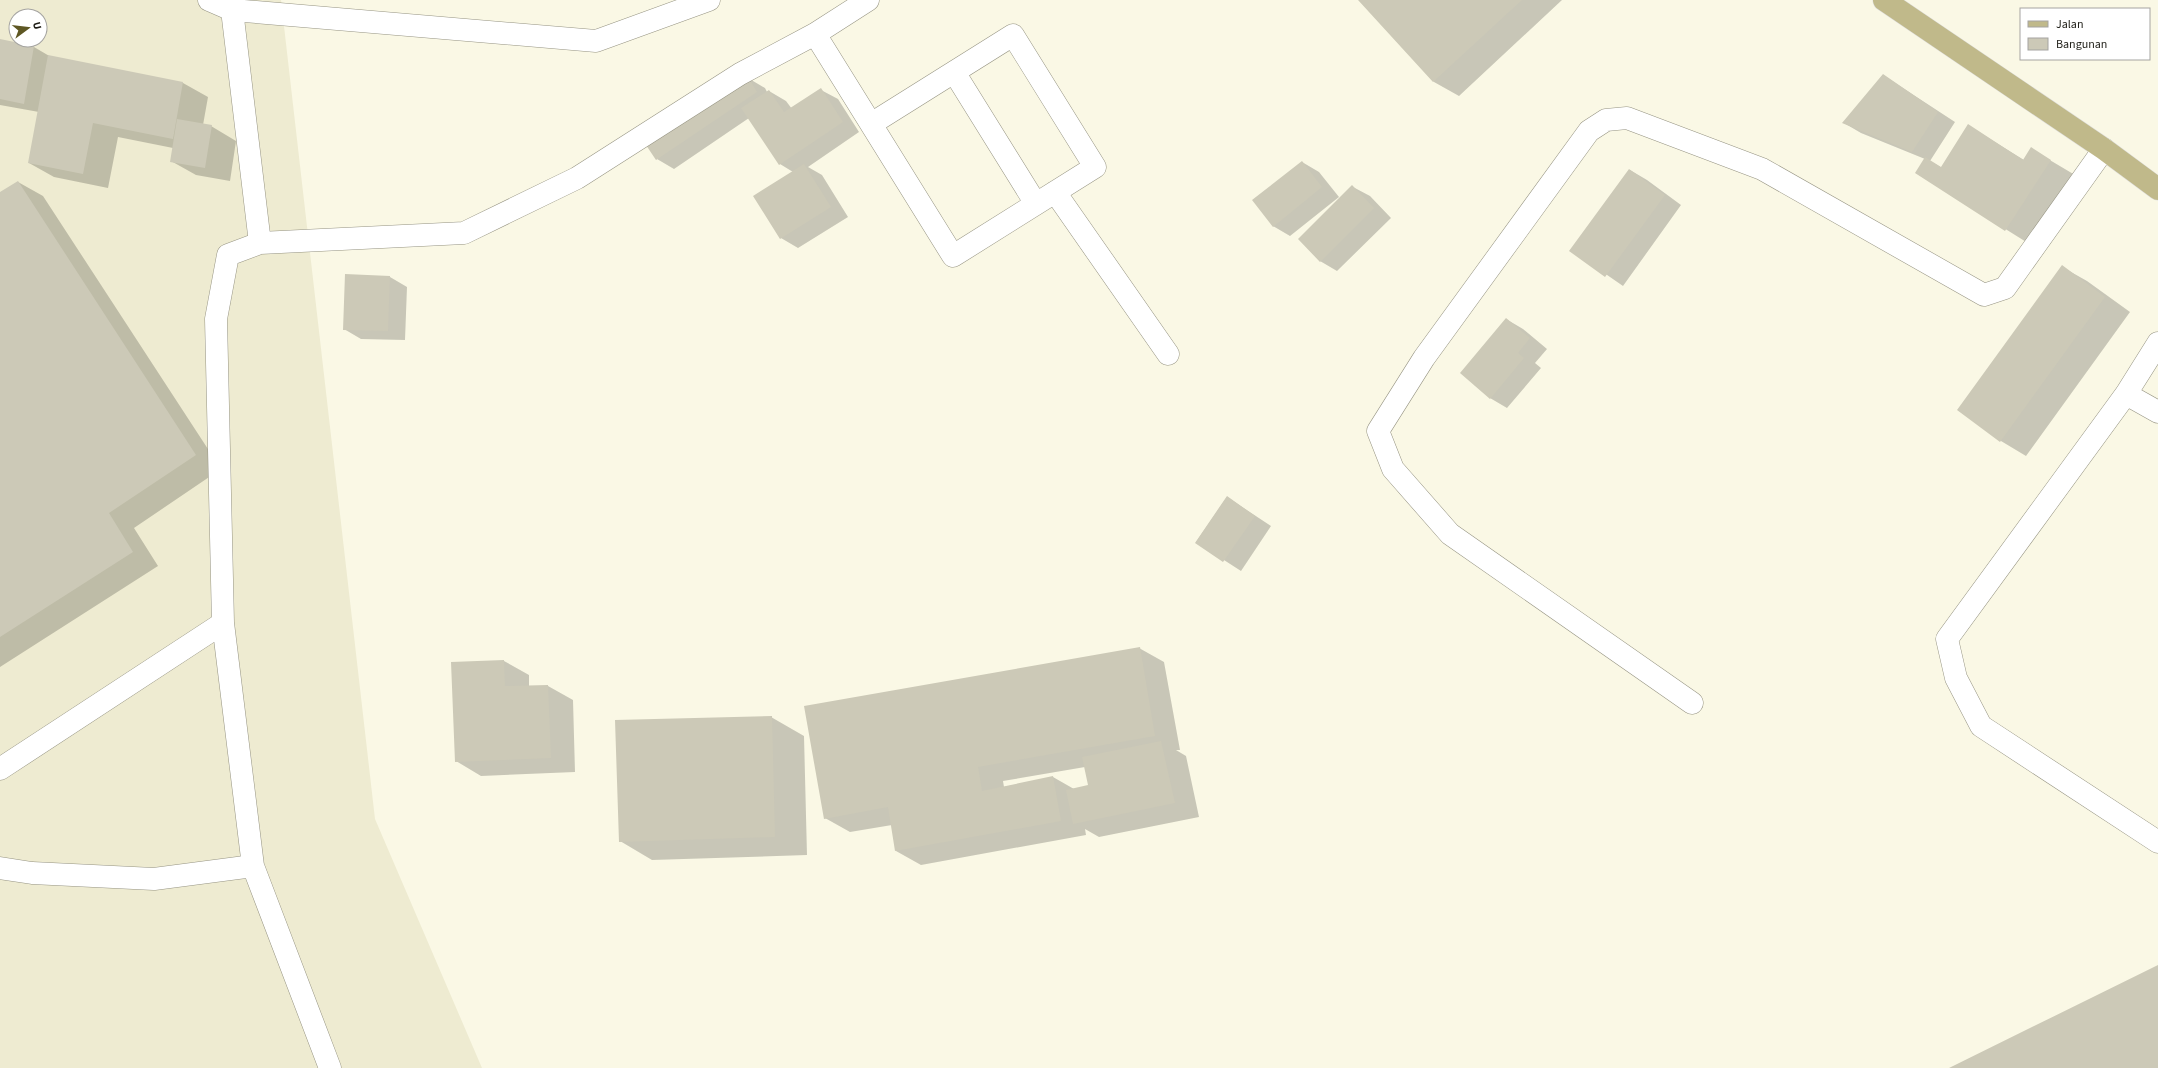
<svg xmlns="http://www.w3.org/2000/svg" width="2158" height="1068" viewBox="0 0 2158 1068" font-family="'Source Sans 3',sans-serif">
<style>
.built{fill:#eeebd1;fill-rule:evenodd}
.shadow{fill:#0003;fill-rule:evenodd}
.building{fill:#ccc9b7}
.lines{fill:none;stroke-linecap:round;stroke-linejoin:round}
.minor-casing{stroke:#969483;stroke-width:23}
.major-casing{stroke:#dfdfde;stroke-width:23}
.minor{stroke:#fff;stroke-width:22}
.major{stroke:#c0b98a;stroke-width:22}
</style>
<rect width="100%" height="100%" fill="#faf8e5"/>
<!-- built -->
<path class="built" d="M0,0h281l94,819 107,249h-482zM16,16h24v24h-24z"/>
<!-- shadow -->
<path class="shadow" d="M1359,0h203l-103,96 -25,-14z
M0,40l34,7 17,10 132,26 25,14 -5,28 8,1 25,15 -6,40 -34,-6 -25,-14 2,-13 -55,-11 -10,51 -54,-11 -25,-14 10,-51 -39,-7z
M1883,75l72,47 -25,39 12,7 27,-42 55,34 7,-11 44,26 -44,70 -115,-72 9,-14 -64,-26 -17,-10z
M748,78l17,10 2,4 2,-1 17,10 6,8 29,-19 17,9 21,33 -51,35 14,8 26,42 -50,31 -17,-10 -26,-41 38,-25 -13,-8 -31,-46 -75,51 -17,-10z
M1302,162l17,10 20,25 -49,39 -17,-10z
M1630,170l17,10 34,25 -58,81 -52,-36z
M18,182l25,14 178,273 -87,59 24,38 -158,101v-473z
M1353,187l17,9 21,22 -54,53 -17,-10z
M2062,267l25,14 43,31 -104,144 -25,-15 -43,-31z
M390,277l17,10 -2,53 -44,-1 -17,-10z
M1506,319l17,10 24,20 -12,14 6,5 -34,40 -17,-10z
M1227,497l44,29 -30,45 -45,-29z
M1139,648l25,14 16,88h-4l10,6 13,61 -100,20 -14,-8 1,6 -165,30 -25,-14 -4,-26 -42,7 -25,-14zM1085,767l4,19 -15,3 -21,-12 -49,10 -1,-6z
M504,661l25,14v11h19l25,14 2,72 -94,4 -25,-15z
M771,717l33,19 3,119 -155,5 -32,-19z"/>
<!-- building -->
<path class="building" d="M1358,0h164l-89,82z
M0,39l34,7 -10,58 -24,-5z
M48,55l135,27 -10,57 -80,-16 -10,51 -55,-11z
M1883,74l55,38 -26,40 -70,-29z
M748,77l9,15 -101,68 -10,-15z
M821,88l22,34 -64,43 -38,-57 28,-18 15,22z
M177,119l35,6 -7,43 -35,-6z
M1968,124l55,36 8,-13 20,13 -46,71 -90,-58 10,-16 16,10z
M1302,161l20,26 -49,40 -21,-27z
M804,164l27,43 -51,32 -27,-43z
M1629,169l36,26 -60,82 -36,-26z
M18,181l178,274 -87,58 24,39 -133,85v-445z
M1352,185l22,23 -54,54 -22,-23z
M2062,265l43,32 -105,145 -43,-32z
M345,274l45,2 -2,55 -45,-1z
M1506,318l24,20 -12,15 6,5 -34,41 -30,-26z
M1227,496l28,20 -32,46 -28,-19z
M1140,647l15,89 -177,31 4,24 71,-15 8,45 -166,30 -7,-44 -64,12 -20,-113z
M504,660l1,26 43,-1 3,73 -96,4 -4,-100z
M772,716l3,121 -156,5 -4,-122z
M1161,741l14,62 -102,21 -7,-34 22,-5 -6,-28z
M2158,965v103h-209z"/>
<g class="lines">
<defs>
<path id="minor" d="M209,0l23,10 364,31 113,-41
M232,10l28,233
M815,34l138,222 142,-89 -82,-132 -142,89
M954,72l82,132
M1055,192l113,162
M2158,343l-32,51 -179,245 9,39 25,48 177,116
M2126,394l32,18
M1692,703l-242,-169 -57,-65 -15,-38 46,-73 165,-227 17,-11 21,-2 135,51 222,126 21,-7 99,-139
M0,769l223,-146
M0,868l32,5 122,6 99,-13
M330,1068l-77,-202 -30,-243 -7,-304 12,-64 32,-12 204,-10 113,-55 163,-104 75,-40 53,-34"/>
<path id="major" d="M1884,0l220,149 54,40"/>
</defs>
<!-- minor casing -->
<use href="#minor" class="minor-casing"/>
<!-- major casing -->
<use href="#major" class="major-casing"/>
<!-- minor -->
<use href="#minor" class="minor"/>
<!-- major -->
<use href="#major" class="major"/>
</g>
<!-- legend -->
<rect x="2020" y="8" width="130" height="52" fill="#ffffff" stroke="#a5a4a1"/>
<rect x="2028" y="21" width="20" height="6" fill="#c0b98a" stroke="#a5a4a1"/>
<text x="2056" y="28" font-size="12" fill="#1d1c15">Jalan</text>
<rect x="2028" y="38" width="20" height="12" fill="#ccc9b7" stroke="#a5a4a1"/>
<text x="2056" y="48" font-size="12" fill="#1d1c15">Bangunan</text>
<!-- north arrow -->
<g transform="translate(28 28) rotate(75)"><circle r="19" fill="#ffffff" stroke="#a5a4a1"/>
<path d="M0-3L7 15L0 10L-7 15Z" fill="#5e5723"/>
<text y="-6" font-size="11" font-weight="bold" text-anchor="middle" fill="#1d1c15">U</text>
</g>
</svg>
